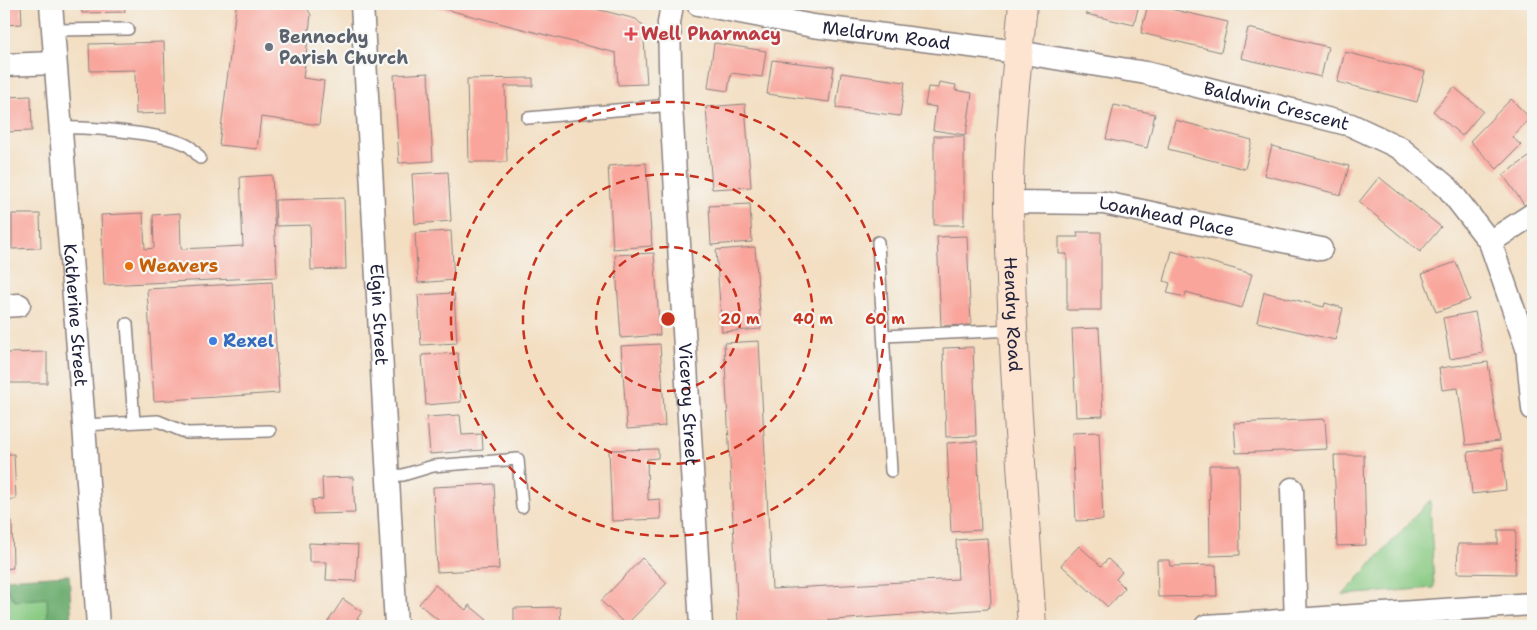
<svg xmlns="http://www.w3.org/2000/svg" width="1537" height="630" viewBox="0 0 1537 630" font-family="'Shantell Sans',sans-serif">
<style>
.green{fill:#87c981;stroke:#54765e}
.forest{fill:#6dad6f;stroke:#486855}
.building{fill:#f9a59b}
.lines{fill:none;stroke-linecap:round;stroke-linejoin:round}
.lane-casing{stroke:#8a807e;stroke-width:14}
.street-casing{stroke:#8a807e;stroke-width:25}
.secondary-casing{stroke:#8a807e;stroke-width:30}
.lane{stroke:#fff;stroke-width:11}
.street{stroke:#fff;stroke-width:22}
.secondary{stroke:#fde4d1;stroke-width:28}
.ring{fill:none;stroke:#c8321e;stroke-width:2.5;stroke-dasharray:9 6}
.health-dot{fill:#e0444e;stroke:#f6f6f2;stroke-width:2}
.worship-dot{fill:#6b7280;stroke:#f6f6f2;stroke-width:2}
.food-dot{fill:#e8710a;stroke:#f6f6f2;stroke-width:2}
.shop-dot{fill:#3f7fe0;stroke:#f6f6f2;stroke-width:2}
.labels{text-anchor:middle;dominant-baseline:central;stroke-width:4.5;stroke-linejoin:round;paint-order:stroke}
.health-label{font-size:18px;font-weight:bold;fill:#be3a42;stroke:#f6f6f2;text-anchor:start}
.street-label{font-size:18px;fill:#22223b;stroke:#f6f6f2}
.worship-label{font-size:18px;font-weight:bold;fill:#5b616d;stroke:#f6f6f2;text-anchor:start}
.food-label{font-size:18px;font-weight:bold;fill:#c56008;stroke:#f6f6f2;text-anchor:start}
.shop-label{font-size:18px;font-weight:bold;fill:#366cbe;stroke:#f6f6f2;text-anchor:start}
.centre{fill:#c8321e;stroke:#f6f6f2;stroke-width:2.5}
.ring-label{font-size:15px;text-anchor:middle;font-weight:bold;fill:#c8321e;stroke:#f6f6f2;stroke-width:4.5;stroke-linejoin:round;paint-order:stroke}
</style>
<rect width="100%" height="100%" fill="#f6f6f2"/>
<filter id="ink" filterUnits="userSpaceOnUse"><feTurbulence type="fractalNoise" baseFrequency=".02" numOctaves="2"/><feDisplacementMap in="SourceGraphic" scale="10" xChannelSelector="R" yChannelSelector="G"/><feConvolveMatrix kernelMatrix="1 2 1 2 8 2 1 2 1" color-interpolation-filters="sRGB"/></filter>
<filter id="wash" filterUnits="userSpaceOnUse"><feTurbulence type="fractalNoise" baseFrequency=".0096" numOctaves="4" result="noise"/><feDisplacementMap in="SourceGraphic" scale="20" xChannelSelector="R" yChannelSelector="G"/><feGaussianBlur stdDeviation="1.12" result="paint"/><feColorMatrix in="noise" values="0 0 0 0 0 0 0 0 0 0 0 0 0 0 0 0 0 1.4 0 .05"/><feComposite in="paint" operator="in"/></filter>
<g filter="url(#wash)">
<rect width="100%" height="100%" fill="#f3dec1"/>
<!-- green -->
<path class="green" d="M1430,500l4,88 -91,7z
M59,588l2,38h-57v-35z"/>
<!-- forest -->
<path class="forest" d="M69,575l3,51h-24l-1,-28 -32,3 -11,-16v-6z"/>
<g id="blocks">
<!-- building -->
<path class="building" d="M4,4h17l1,20 -18,1z
M81,4h43l1,8 -43,1z
M238,4h67l6,11 -8,63 21,3 -5,44 -58,-8 -4,32 -38,-4 17,-138z
M425,4h151l60,15 7,7 4,58 -29,1 -2,-32z
M1088,4h51l-5,21 -48,-11z
M1148,4l80,18 -7,30 -80,-19z
M1248,28l80,19 -7,30 -80,-19z
M164,42l2,71 -30,1 -1,-44 -45,1 -1,-27z
M714,43l52,8 -4,26 -31,-4 -3,18 -20,-3z
M1345,52l80,20 -8,30 -80,-20z
M772,60l62,7 -5,35 -62,-8z
M428,73l5,88 -34,2 -5,-88z
M841,73l64,9 -5,34 -64,-8z
M533,78v8h-28l2,76h-38l-2,-83z
M939,82l17,3 -1,5 17,3 -6,42 -33,-5 3,-23 -11,-2 3,-18 10,1z
M1454,87l29,24 -21,25 -29,-25z
M31,96l1,35 -28,1v-35z
M1511,99l19,19 -18,19 9,8 -24,24 -27,-28z
M745,104l6,83 -39,2 -6,-82z
M1114,105l41,9 -8,34 -41,-9z
M1175,120l77,20 -7,29 -77,-20z
M934,136h30v89h-30z
M1272,146l77,20 -8,29 -77,-20z
M1529,157l4,6v37l-8,6 -22,-31z
M646,163l6,83 -39,3 -5,-83z
M448,172l3,49 -36,3 -3,-50z
M272,175l5,102 -173,8 -3,-70 42,-2 2,36 9,-1 -1,-33 27,-2 1,36 62,-3 -3,-69z
M1379,177l62,50 -21,25 -61,-50z
M344,198l2,71 -35,1 -1,-45 -34,1 -1,-26z
M750,204l2,38 -41,3 -2,-39z
M12,214h28l1,34 -29,1z
M451,231l3,49 -36,3 -3,-50z
M1077,232h24v78h-34v-56h-8v-17h19z
M967,236l4,89 -30,1 -4,-89z
M755,247l6,82 -39,3 -6,-82z
M1172,251l80,23 -10,34 -56,-16 -1,5 -18,-4 3,-10 -6,-2z
M654,253l6,82 -39,3 -6,-83z
M1456,262l14,38 -34,12 -14,-38z
M272,282l7,111 -125,8 -7,-112z
M1264,292l60,15 1,-4 18,5 -8,32 -78,-18z
M454,293l3,50 -36,2 -3,-50z
M1475,312l8,41 -33,6 -7,-41z
M1099,328l4,88 -27,1 -4,-88z
M759,341l13,248 186,-10 -2,-39 31,-2 4,64 -3,7 -237,17h-6l-7,-5 -14,-278z
M660,344l5,82 -38,3 -6,-83z
M973,347l3,89 -30,1 -3,-89z
M47,352v31h-43v-30z
M458,353l3,49 -35,3 -4,-50z
M1488,362l11,79 -33,4 -8,-57 -16,2 -3,-22z
M460,415l2,20 20,-1 1,16 -53,4 -3,-37z
M1325,419l2,30 -91,4 -2,-30z
M1099,432l4,88 -27,1 -4,-88z
M977,441l4,89 -30,2 -4,-89z
M1502,448l4,42 -34,4 -4,-42z
M658,449v9l-11,1 1,41 12,-1 1,20 -49,2 -3,-71z
M4,454h10l2,45 -12,1z
M1334,455h30l2,90 -29,1z
M1209,465h30l1,90 -30,1z
M353,477l2,36 -42,1 -1,-14 11,-1 -1,-21z
M494,484l5,85 -62,3 -4,-85z
M12,521l1,47 -9,1v-47z
M1498,530h18l-1,44 -58,-1 1,-29h40z
M309,543l49,2 -2,36 -30,-1 1,-18h-18z
M1079,546l22,20 7,-7 14,13 -6,7 9,9 -17,19 -47,-42z
M642,558l25,25 -41,42 -25,-24z
M1157,560h12l1,6 46,-1 1,31 -59,1z
M435,585l31,25 3,-5 18,15 -6,6h-36l-26,-22z
M343,599l19,13 -5,7 6,5 -1,2h-37z
M560,607l1,17 -5,1v1h-42v-18z"/>
</g>
</g>
<g filter="url(#ink)">
<use href="#blocks" fill-opacity="0" stroke="#8a807e" stroke-width="1"/>
<g class="lines">
<defs>
<path id="lane" d="M53,30l75,-1
M528,118l143,-13
M61,128c25,-1 110,5 129,19 4,3 7,8 10,11
M878,242l13,229
M127,324l7,98
M884,336l130,-6
M84,425l74,-4 29,12 83,-2
M388,476l15,-1 30,-9 85,-7 4,48"/>
<g id="street">
<path id="s1" d="M51,4l33,421 14,201"/>
<path id="s2" d="M362,4l34,622"/>
<path id="s3" d="M672,4l-3,19 2,82 30,521"/>
<path id="s4" d="M698,4l115,22 205,26 128,21 205,52 49,23 48,40 42,54 37,106 6,61"/>
<path d="M4,65l51,-2"/>
<path id="s5" d="M1009,202l95,1 217,46"/>
<path d="M1490,242l43,-28"/>
<path d="M4,306l15,-1"/>
<path d="M1292,489l4,137"/>
<path d="M1206,626l327,-22"/>
</g>
<g id="secondary">
<path id="s6" d="M1023,4c-6,66 -15,133 -14,200 2,140 14,282 23,422"/>
</g>
</defs>
<!-- lane casing -->
<use href="#lane" class="lane-casing"/>
<!-- street casing -->
<use href="#street" class="street-casing"/>
<!-- secondary casing -->
<use href="#secondary" class="secondary-casing"/>
<!-- lane -->
<use href="#lane" class="lane"/>
<!-- street -->
<use href="#street" class="street"/>
<!-- secondary -->
<use href="#secondary" class="secondary"/>
</g>
</g>
<!-- distance rings -->
<g class="ring">
<circle cx="668" cy="319" r="72"/>
<circle cx="668" cy="319" r="145"/>
<circle cx="668" cy="319" r="217"/>
</g>
<!-- markers -->
<path class="health-dot" d="M628.5 26.5h5v5h5v5h-5v5h-5v-5h-5v-5h5z"/>
<circle class="worship-dot" cx="269" cy="47" r="5"/>
<circle class="food-dot" cx="129" cy="266" r="5"/>
<circle class="shop-dot" cx="213" cy="341" r="5"/>
<g class="labels">
<!-- health labels -->
<g class="health-label">
<text x="641" y="34">Well Pharmacy</text>
</g>
<!-- street labels -->
<g class="street-label">
<text stroke="none"><textPath href="#s4" startOffset="191">Meldrum Road</textPath></text>
<text stroke="none"><textPath href="#s4" startOffset="588">Baldwin Crescent</textPath></text>
<text stroke="none"><textPath href="#s5" startOffset="159">Loanhead Place</textPath></text>
<text stroke="none"><textPath href="#s1" startOffset="312">Katherine Street</textPath></text>
<text stroke="none"><textPath href="#s2" startOffset="311">Elgin Street</textPath></text>
<text stroke="none"><textPath href="#s6" startOffset="311">Hendry Road</textPath></text>
<text stroke="none"><textPath href="#s3" startOffset="401">Viceroy Street</textPath></text>
</g>
<!-- worship labels -->
<g class="worship-label">
<text x="279" y="37">Bennochy<tspan x="279" dy="21">Parish Church</tspan></text>
</g>
<!-- food labels -->
<g class="food-label">
<text x="139" y="266">Weavers</text>
</g>
<!-- shop labels -->
<g class="shop-label">
<text x="223" y="341">Rexel</text>
</g>
</g>
<circle cx="668" cy="319" r="8" class="centre"/>
<g class="ring-label">
<text x="740" y="324">20 m</text>
<text x="813" y="324">40 m</text>
<text x="885" y="324">60 m</text>
</g>
<!-- margin -->
<rect width="1537" height="630" fill="none" stroke="#f6f6f2" stroke-width="20"/>
</svg>
